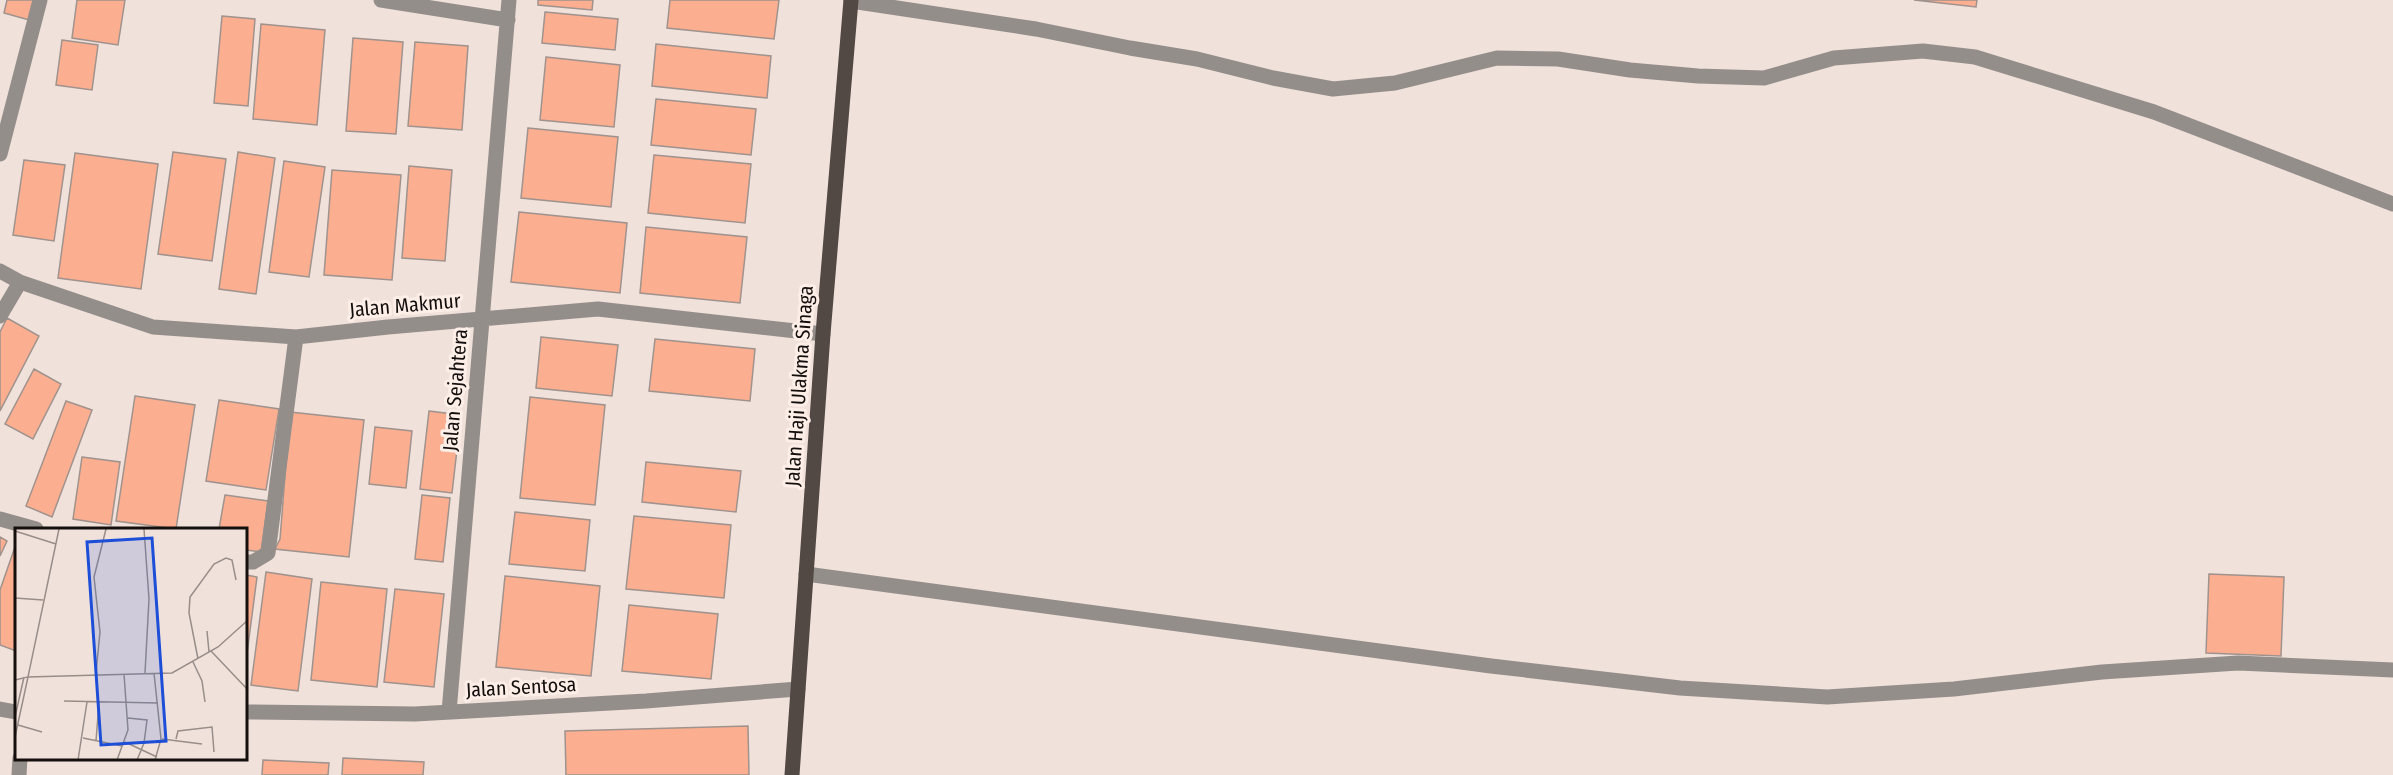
<svg xmlns="http://www.w3.org/2000/svg" width="2393" height="775" viewBox="0 0 2393 775" font-family="'Fira Sans Condensed',sans-serif">
<style>
.building{fill:#fbaf90;stroke:#a0928d;stroke-width:1.5}
.lines{fill:none;stroke-linecap:round;stroke-linejoin:round}
.lane{stroke:#948e8b;stroke-width:15}
.street{stroke:#948e8b;stroke-width:15}
.primary{stroke:#524844;stroke-width:15}
.labels{text-anchor:middle;dominant-baseline:central;stroke-width:6;stroke-linejoin:round;paint-order:stroke}
.street-label{font-size:20px;fill:#140f0d;stroke:#fdeee8}
.inset-road{fill:none;stroke:#988d89;stroke-width:1.5}
.view{fill:#1d4ed8;fill-opacity:0.15;stroke:#1d4ed8;stroke-width:3}
.inset-edge{fill:none;stroke:#140f0d;stroke-width:3}
</style>
<rect width="100%" height="100%" fill="#f0e1db"/>
<!-- building -->
<path class="building" d="M7,0h32l-6,21 -29,-8z
M77,0h48l-7,45 -46,-7z
M538,0h55l-1,10 -54,-5z
M670,0h109l-5,39 -107,-11z
M1914,0h63l-1,7z
M545,12l73,7 -3,31 -73,-7z
M222,16l33,3 -7,87 -34,-3z
M261,24l64,6 -8,95 -64,-6z
M353,38l50,4 -7,92 -50,-3z
M62,40l36,5 -6,45 -36,-5z
M415,42l53,4 -6,84 -54,-4z
M656,44l115,12 -4,42 -115,-12z
M546,57l74,8 -6,62 -74,-7z
M656,99l100,10 -5,46 -100,-10z
M528,128l90,9 -7,70 -90,-9z
M173,152l53,7 -14,102 -54,-7z
M238,152l37,6 -19,136 -37,-5z
M75,153l83,11 -17,125 -83,-11z
M654,155l97,9 -6,59 -97,-10z
M24,160l41,5 -11,76 -41,-6z
M284,161l41,6 -16,110 -40,-5z
M409,166l43,4 -7,91 -43,-3z
M332,170l69,5 -9,105 -68,-5z
M519,212l108,11 -7,70 -109,-11z
M646,227l101,10 -7,66 -100,-10z
M7,318l32,18 -39,75v-79z
M541,337l77,8 -6,51 -76,-8z
M655,339l100,10 -5,52 -101,-10z
M34,369l27,15 -28,55 -28,-15z
M135,396l60,9 -19,124 -60,-8z
M530,397l75,8 -10,100 -75,-7z
M219,400l60,9 -13,81 -60,-9z
M66,401l26,9 -40,107 -26,-11z
M429,411l32,4 -9,78 -32,-4z
M290,412l74,8 -15,137 -74,-8 5,-10z
M375,427l37,4 -6,57 -37,-4z
M82,457l38,5 -9,63 -38,-6z
M646,462l95,9 -5,41 -94,-10z
M225,495l43,6 -7,51 -15,-2v-21h-27z
M422,495l28,3 -7,64 -28,-3z
M515,512l75,8 -5,51 -76,-7z
M634,516l97,9 -7,73 -98,-9z
M0,537l7,4 -7,15z
M16,544v107l-16,-6v-55z
M266,572l46,7 -14,112 -47,-6z
M2209,574l75,3 -3,79 -75,-3z
M246,575l11,2 -11,84z
M505,576l95,10 -9,90 -95,-9z
M321,582l66,7 -10,98 -66,-7z
M395,589l49,5 -10,93 -50,-5z
M629,605l89,9 -7,65 -89,-8z
M748,726l1,49h-183l-1,-44z
M343,758l81,4 -1,13h-81z
M263,760l66,3 -1,12h-66z"/>
<g class="lines">
<!-- lane -->
<path class="lane" d="M851,1l185,28 94,19 67,11 76,19 60,11 62,-6 102,-25 61,1 72,11 68,6 66,2 70,-20 89,-7 52,6 179,55 239,92
M806,574l685,92 189,22 147,9 127,-8 148,-17 136,-9 155,7
M19,775l1,-17"/>
<!-- street -->
<path class="street" d="M381,0l127,20
M0,154l40,-154
M0,271l20,11 133,45 143,10 92,-10 210,-18 225,25
M0,316l20,-34
M0,519l36,10
M246,562h7l15,-9 28,-216
M0,709l16,3
M246,712l169,2 231,-13 152,-12
M449,712l60,-712"/>
<!-- primary -->
<path class="primary" d="M792,775l31,-441 28,-334"/>
</g>
<g class="labels">
<!-- street labels -->
<g class="street-label">
<text transform="translate(405 305) rotate(-5)">Jalan Makmur</text>
<text transform="translate(799 386) rotate(-86)">Jalan Haji Ulakma Sinaga</text>
<text transform="translate(455 390) rotate(-85)">Jalan Sejahtera</text>
<text transform="translate(521 687) rotate(-3)">Jalan Sentosa</text>
</g>
</g>
<!-- overview -->
<g transform="translate(15 528)">
<rect width="232" height="232" fill="#f0e1db"/>
<path class="inset-road" d="M129,1l5,70 -4,74M0,3l41,13M0,70l28,2M192,103l2,21M196,123l37,39M183,131l-9,-46 1,-16 24,-33 12,-6 6,2 4,20M178,134l9,19 3,21M81,145l4,-41 -6,-55 12,-48M139,145l7,66 -6,21M0,152l13,-3 31,-148M49,173l94,2M0,189l9,-40M113,190l19,2 -3,23 -7,17M3,197l24,7M0,209l13,-60 144,-4 46,-26 30,-27M68,210l39,8M147,211l40,5M161,211l2,-8 34,-4 2,25M81,213l3,-39M110,214l32,15M63,232l9,-58M102,232l11,-30 -4,-56"/>
<path class="view" d="M137,10l14,203 -65,4 -14,-203z"/>
<rect width="232" height="232" class="inset-edge"/>
</g>
</svg>
